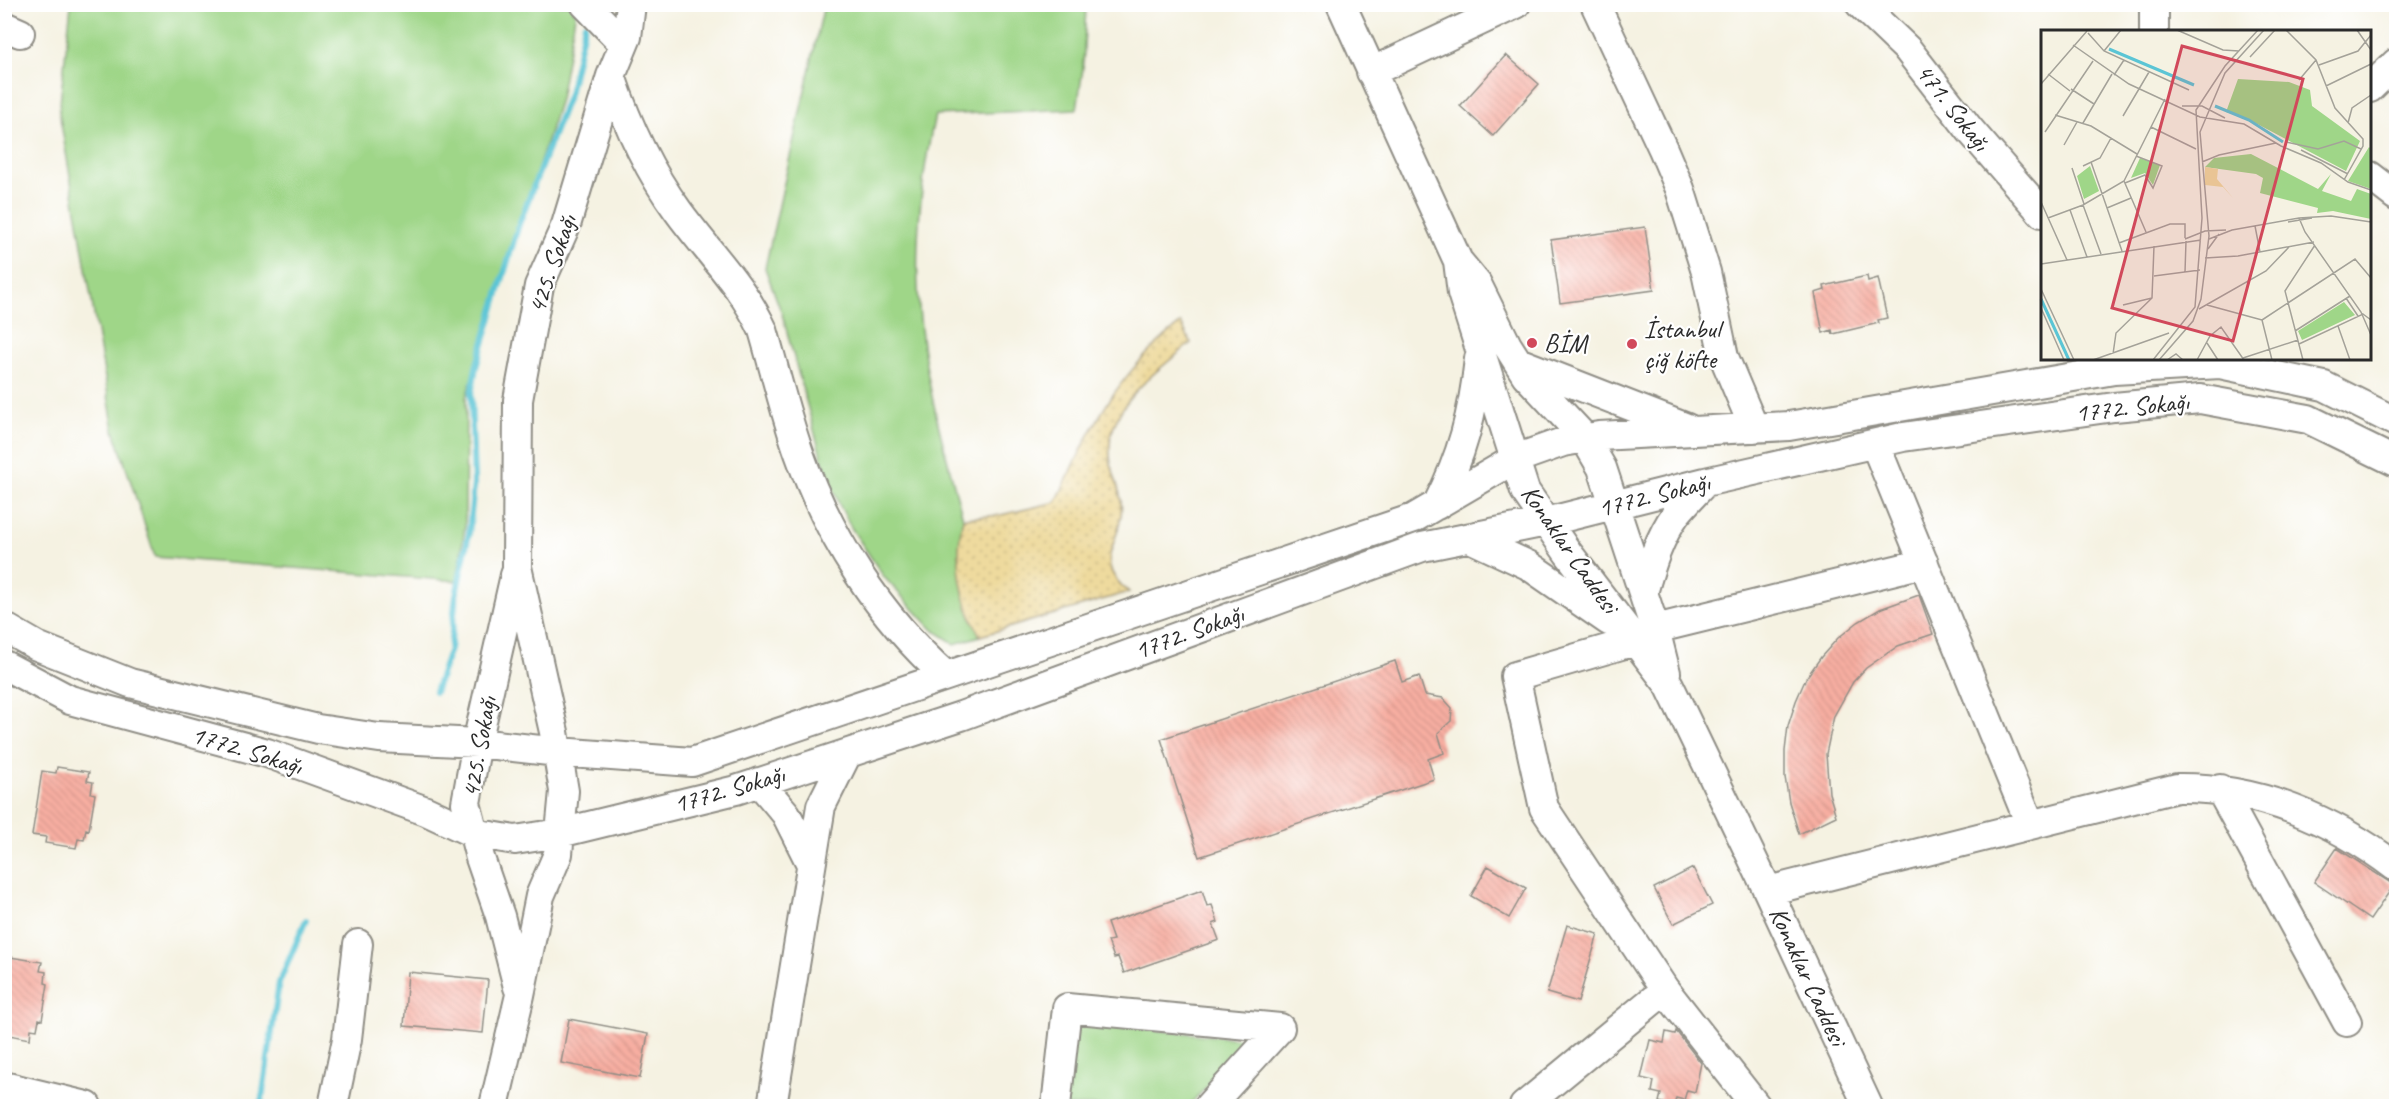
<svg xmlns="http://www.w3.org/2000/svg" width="2401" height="1111" viewBox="0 0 2401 1111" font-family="Caveat,sans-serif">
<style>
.green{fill:#9fd688;stroke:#65805a;stroke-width:1.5}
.sand{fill:url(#sand-dots);stroke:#8c8264;stroke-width:1.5}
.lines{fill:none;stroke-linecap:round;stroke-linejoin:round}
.stream{stroke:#5bc5d5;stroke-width:6}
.building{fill:url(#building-back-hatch)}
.minor-casing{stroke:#908e86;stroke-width:32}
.minor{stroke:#fff;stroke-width:28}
.poi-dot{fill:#d1495b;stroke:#fff;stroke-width:2}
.labels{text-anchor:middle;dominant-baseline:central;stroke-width:4.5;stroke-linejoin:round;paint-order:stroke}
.street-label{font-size:26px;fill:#2b2b2b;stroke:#fff}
.poi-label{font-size:26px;fill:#2b2b2b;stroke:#fff;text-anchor:start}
.inset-river{fill:none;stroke:#5bc5d5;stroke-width:3}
.inset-road{fill:none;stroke:#a4a299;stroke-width:1.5}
.view{fill:#d1495b;fill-opacity:0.15;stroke:#d1495b;stroke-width:3}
.inset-edge{fill:none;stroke:#2b2b2b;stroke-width:3}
</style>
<defs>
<pattern id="sand-dots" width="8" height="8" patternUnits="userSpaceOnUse" patternTransform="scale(1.5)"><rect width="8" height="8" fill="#eeda9e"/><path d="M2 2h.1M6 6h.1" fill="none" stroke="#cb8" stroke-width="1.8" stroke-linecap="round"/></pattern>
<pattern id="building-back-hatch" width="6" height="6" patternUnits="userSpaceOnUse" patternTransform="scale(1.5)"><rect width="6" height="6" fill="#f7aea1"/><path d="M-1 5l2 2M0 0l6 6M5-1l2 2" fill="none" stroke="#d4968b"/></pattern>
</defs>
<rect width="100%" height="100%" fill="#fff"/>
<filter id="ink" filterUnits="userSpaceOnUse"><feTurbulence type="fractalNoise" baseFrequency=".0167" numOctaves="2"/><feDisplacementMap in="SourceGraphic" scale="12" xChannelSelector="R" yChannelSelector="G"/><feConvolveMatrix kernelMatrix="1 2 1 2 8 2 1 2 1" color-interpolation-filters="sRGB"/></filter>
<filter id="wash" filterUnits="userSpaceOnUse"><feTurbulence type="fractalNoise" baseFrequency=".008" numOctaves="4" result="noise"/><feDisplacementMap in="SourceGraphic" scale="24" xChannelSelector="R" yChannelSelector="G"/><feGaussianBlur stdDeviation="1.35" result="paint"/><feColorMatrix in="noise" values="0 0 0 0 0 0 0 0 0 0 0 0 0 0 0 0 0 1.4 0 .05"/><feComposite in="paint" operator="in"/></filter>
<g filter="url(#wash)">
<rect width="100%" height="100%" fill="#f5f2e2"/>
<!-- green -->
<path class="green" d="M71,5h506l-17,94 -94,298 -1,129 -8,55 -302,-24 -41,-127 -55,-318z
M824,5h262l-3,63 -6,41 -142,6c-16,71 -22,142 -14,214 7,64 25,127 42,189 -9,42 -3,80 17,118l-25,8 -22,-14 -49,-53 -32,-48 -13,-25 -17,-45 -40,-145 -17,-46z
M1067,1021l186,19 -65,66h-128z"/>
<!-- sand -->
<path class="sand" d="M1181,323l10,20c-35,29 -86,63 -81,114 2,20 14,36 11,58 -4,34 -28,48 8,77l-149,44c-21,-39 -26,-76 -17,-118l38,-3 55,-13c37,-76 57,-125 125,-179z"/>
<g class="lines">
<!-- stream -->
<path class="stream" d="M435,692l15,-43 6,-54 13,-62 5,-49 -3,-90 5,-27 43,-143 50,-130 16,-70
M261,1106l18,-123 27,-63"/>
</g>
<g id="blocks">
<!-- building -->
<path class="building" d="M1506,55l33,29 -46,52 -33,-30z
M1645,227l9,63 -94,13 -9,-63z
M1867,276l1,5 10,-3 9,40 -9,2 1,3 -46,11 -1,-4 -9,3 -8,-40 10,-3 -1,-4z
M1919,595l14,39 -35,12 -32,22 -13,14 -19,34 -8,38 3,39 7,23 -37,18 -10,-32 -4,-25v-26l3,-25 8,-25 10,-23 15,-21 17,-19 20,-16 22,-13z
M1395,661l7,21 17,-6 6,19 18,3 9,10 -1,13 -13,12 6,20 -16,6 6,20 -235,78 -38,-118z
M57,767l32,5 -2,9 6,1 -2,11 4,1 -6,36 -3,-1 -2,11 -6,-1 -2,9 -31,-5 1,-6 -14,-2 10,-64 14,2z
M2337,848l57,37 -24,35 -56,-38z
M1488,866l38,22 -17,30 -38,-22z
M1693,868l19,37 -39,19 -19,-36z
M1202,890l5,16 5,-1 6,17 -5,2 6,16 -95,33 -6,-16 -4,1 -6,-17 5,-1 -6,-17z
M1567,925l31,9 -20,68 -31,-9z
M10,957l32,5 -2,9 6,1 -1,11 3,1 -6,36 -3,-1 -2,11 -6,-1 -1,10 -26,-5v-72l5,1z
M408,972l80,8 -5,53 -79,-7z
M569,1019l79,15 -8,44 -79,-15z
M1676,1031l25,32 -6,29 -8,-2 -3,10 -8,-2 -2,8 -15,-4 2,-8 -9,-2 2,-11 -13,-3 9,-38 14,3 2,-11 9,2z"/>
</g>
</g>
<g filter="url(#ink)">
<use href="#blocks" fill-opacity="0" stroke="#908e86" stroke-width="1.5"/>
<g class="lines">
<defs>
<path id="minor" d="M585,4l39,40
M1341,4l117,257 19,23 30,61 19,30 58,62 18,31 53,161 11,44
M1595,4l68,145 17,40 26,83 18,85 30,71
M1860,4l48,46 62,80 72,83
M2154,4v28
M4,26l16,7
M1371,72l145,-68
M611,76c16,48 37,94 67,135 29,40 65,75 85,119 12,41 22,83 36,123 30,85 80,163 147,223
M2370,88l26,-25
M2370,176l26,20
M1458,261l4,32 63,198 43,62 101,132 99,206 100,215
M1518,362l169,66
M1875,444l155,380
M1437,505c25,-49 36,-91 42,-146
M1470,538l58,27 81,56
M515,575l-38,168 -11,60 14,55 20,58 18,71
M1643,593c8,-28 16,-55 33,-79 9,-11 19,-21 29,-32
M4,627l33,19 93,37 188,46 61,9 98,5 81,9 134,10 722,-244 101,-59 48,-17 36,-6 190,-10 325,-56 106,-6 104,22 72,36
M1655,629l269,-66
M1635,641l-120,35 29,132 121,182 91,116
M4,665l66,35 197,53 159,58 47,22 42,7 45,-7 176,-43 225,-74 461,-169 124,-25 159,-40 198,-45 211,-30 86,-8 108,20 88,43
M759,782l27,32 24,48
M2220,789l127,233
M1768,891l409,-103c80,-1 156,31 219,79
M4,1086l83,20
M333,1106l14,-67 11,-95
M494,1106l26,-111 20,-99 18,-42 6,-63 -10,-59 -37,-165 1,-167 21,-114 27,-61 45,-149 16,-39 4,-33
M772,1106l49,-300 26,-52
M1056,1106l11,-98 213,20 -71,78
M1524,1106l141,-116"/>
</defs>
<!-- minor casing -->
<use href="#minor" class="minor-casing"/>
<!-- minor -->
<use href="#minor" class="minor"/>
</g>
</g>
<!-- markers -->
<g class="poi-dot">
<circle cx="1532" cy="343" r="6"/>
<circle cx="1632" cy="344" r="6"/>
</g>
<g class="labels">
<!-- street labels -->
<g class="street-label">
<text transform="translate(1953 107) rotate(52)">471. Sokağı</text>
<text transform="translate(552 264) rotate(-71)">425. Sokağı</text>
<text transform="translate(2132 407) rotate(-6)">1772. Sokağı</text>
<text transform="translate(1654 495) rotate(-14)">1772. Sokağı</text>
<text transform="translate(1570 549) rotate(55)">Konaklar Caddesi</text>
<text transform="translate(1189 632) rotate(-20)">1772. Sokağı</text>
<text transform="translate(479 747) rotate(-80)">425. Sokağı</text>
<text transform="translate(247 750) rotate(17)">1772. Sokağı</text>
<text transform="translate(729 789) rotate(-16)">1772. Sokağı</text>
<text transform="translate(1808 976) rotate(65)">Konaklar Caddesi</text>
</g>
<!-- poi labels -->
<g class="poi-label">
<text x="1644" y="329">İstanbul<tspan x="1644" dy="30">çiğ köfte</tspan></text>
<text x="1544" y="343">BİM</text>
</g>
</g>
<!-- overview -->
<g transform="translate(2041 30)">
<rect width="330" height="330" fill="#f5f2e2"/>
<path d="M197,49l51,3 21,8 2,16 48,35 -14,30 -100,-53 -20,-6zM328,117l2,2v40l-23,-8zM210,124l67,35 13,-15 -9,17 29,10 6,-12 14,5v25l-38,-8 -16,2 1,-5 -58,-15 3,-15 -7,-4 -51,-7 9,-9zM99,128l20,7 -7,20 -8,-12 -14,5zM49,136l9,25 -15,8 -7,-23zM303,272l11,13 -53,25 -4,-9z" fill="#9fd688"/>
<path d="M164,137l13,2 -1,10 16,19 -10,-11 -18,-2z" fill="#eeda9e"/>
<path class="inset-river" d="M68,19l85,36M174,76l34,14 34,22M0,269l28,61"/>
<path class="inset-road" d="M136,0l46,20 16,1M245,0l30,30 19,48 28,31v7l-19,34M316,0l14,20M47,3l16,18 85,39M32,15l56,39 71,33 44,7 37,22 40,17 27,19 23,8M63,21l17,-21M209,27l25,-27M278,35l39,-14 13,-16M7,44l22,17M73,45l10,-15M258,50l17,-20M0,54l46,-53M285,56l45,-22M30,59l23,15M141,76h20l23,12M14,85l36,11 46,28M82,86l26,-44M42,93l29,-49M307,93l4,-15 19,-13M110,97l45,22M4,102l48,-71M245,112l32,7 26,-8 17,8M23,115l13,-23M260,120l47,24M50,132l31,89M161,132l17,-7 57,-12M42,136l17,-8 11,-20M31,138l12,36M83,151l22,51M84,153l20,-8 8,13 9,-22 -26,-10M0,172l26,58M42,175l18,49M66,178l24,-10M29,180l17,47M7,188l35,-13 41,-24 41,-82M258,188l6,14 56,80 10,23M247,192l24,-4M214,196l5,26M144,209l20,-8 21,-1M168,209l23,-9 67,-12 32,-2 40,6M78,213l51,-19h15v14M167,219l11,-15M164,228l33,-2 76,-14M0,234l160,-24M144,242l1,-31M113,246l46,-6M0,259l33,71M305,268l12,18M82,275l29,-7M166,275l55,15M0,278l23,52M158,279l67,-38 23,-24M221,290l93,-61 16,19M221,290l10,40M297,296l12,34M254,301l55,-35M166,313l11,17M258,314l64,-30 8,6M72,324l3,-21 36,-35 2,-52M202,328l55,-18M52,330l76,-27M112,330l42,-53 7,-89 -6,-108 29,-44 33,-36M118,330l34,-39 8,-22 8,-63 -9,-104 25,-59 39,-43M126,330l9,-6 7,6M156,330l13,-24 11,-9 23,33M262,330l-18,-69 30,-46"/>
<path class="view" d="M141,16l121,33 -70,262 -121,-33z"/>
<rect width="330" height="330" class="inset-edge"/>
</g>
<!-- margin -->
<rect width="2401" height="1111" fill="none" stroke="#fff" stroke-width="24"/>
</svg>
